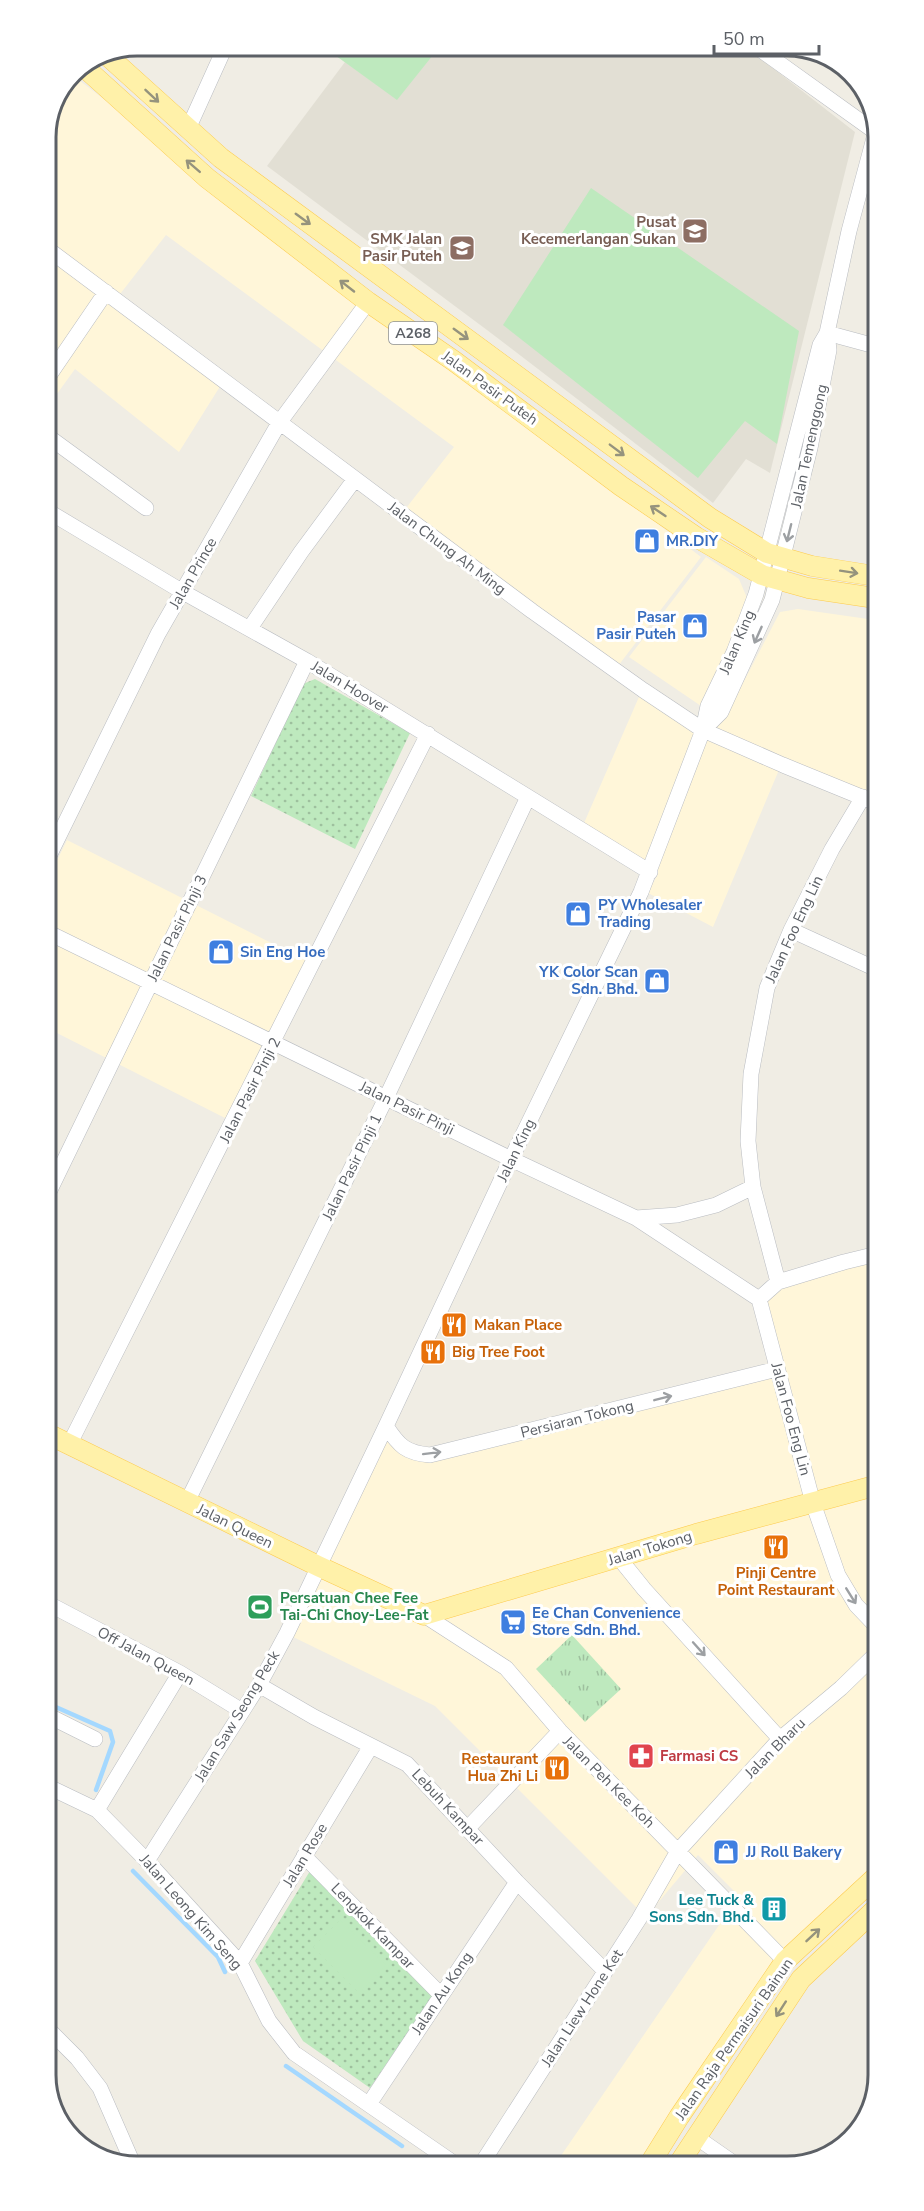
<svg xmlns="http://www.w3.org/2000/svg" width="924" height="2211" viewBox="0 0 924 2211" font-family="'Nunito Sans',sans-serif">
<style>
.commercial{fill:#fff6d9}
.education{fill:#e2dfd4}
.grass{fill:url(#grass-tufts)}
.park{fill:url(#park-dots)}
.pitch{fill:#bee9be}
.lines{fill:none;stroke-linecap:round;stroke-linejoin:round}
.stream{stroke:#a4d8ff;stroke-width:4.5}
.minor-casing{stroke:#b9bcc1;stroke-width:16}
.major-casing{stroke:#fdcb4f;stroke-width:21}
.minor{stroke:#fff;stroke-width:15}
.major{stroke:#fff1a9;stroke-width:20}
.oneway{stroke:#95937d}
.oneway2{stroke:#9da0a3}
.labels{text-anchor:middle;dominant-baseline:central;stroke-width:6;stroke-linejoin:round;paint-order:stroke}
.shield{fill:#fff;stroke:#8d9094;stroke-width:1.5}
.shield-label{font-size:14px;font-weight:bold;fill:#5c6066}
.education-label{font-size:15px;font-weight:bold;fill:#785e54;stroke:#fff;text-anchor:end}
.street-label{font-size:15px;fill:#5c6066;stroke:#fff}
.shop-label{font-size:15px;font-weight:bold;fill:#366cbe;stroke:#fff;text-anchor:start}
.food-label{font-size:15px;font-weight:bold;fill:#c56008;stroke:#fff;text-anchor:start}
.leisure-label{font-size:15px;font-weight:bold;fill:#27864d;stroke:#fff;text-anchor:start}
.health-label{font-size:15px;font-weight:bold;fill:#be3a42;stroke:#fff;text-anchor:start}
.culture-label{font-size:15px;font-weight:bold;fill:#0d838f;stroke:#fff;text-anchor:end}
.rim{fill:none;stroke:#5c6066;stroke-width:3}
</style>
<defs>
<pattern id="grass-tufts" width="24" height="20" patternUnits="userSpaceOnUse" patternTransform="scale(1.5)"><rect width="24" height="20" fill="#bee9be"/><path d="M3 7l-1-3M5 7V3M7 7l1-3M15 17l-1-3M17 17v-4M19 17l1-3" fill="none" stroke="#9ec09e"/></pattern>
<pattern id="park-dots" width="8" height="8" patternUnits="userSpaceOnUse" patternTransform="scale(1.5)"><rect width="8" height="8" fill="#bee9be"/><path d="M2 2h.1M6 6h.1" fill="none" stroke="#9ec09e" stroke-width="1.8" stroke-linecap="round"/></pattern>
</defs>
<rect width="100%" height="100%" fill="#f0ede4"/>
<!-- commercial -->
<path class="commercial" d="M71,74l630,483 -86,113 -212,-158 51,-65 -288,-212 -49,63 107,82 -45,72 -104,-83 -29,40 -1,-278z
M706,557l33,22 8,19 -43,110 -75,-51z
M798,609l77,11 1,185 -95,-40 -68,162 -65,-34 10,-19 -77,-44 61,-140 65,44 24,-28 49,-94z
M67,840l242,122 -80,158 -182,-92v-147z
M877,1254l1,604 -139,156 -101,148 -82,1 183,-267 -41,-41 -52,62 -211,-211 -148,-72 99,-208 44,29 348,-86 -19,-69 18,-17z"/>
<!-- education -->
<path class="education" d="M440,45h303l112,87 -85,341 -24,-14 -33,44 -226,-173 -220,-164 78,-104 52,37z"/>
<!-- grass -->
<path class="grass" d="M572,1635l49,54 -36,33 -49,-53z"/>
<!-- park -->
<path class="park" d="M315,679l95,54 -55,116 -104,-53 52,-112z
M310,1871l123,124 -63,93 -67,-47 -48,-80z"/>
<!-- pitch -->
<path class="pitch" d="M321,45h120l-44,55z
M591,188l208,143 -22,113 -32,-23 -47,57 -195,-153z
M340,1920l46,45 -27,28 -46,-46z"/>
<g class="lines">
<!-- stream -->
<path class="stream" d="M49,1704l61,27 3,11 -17,48
M133,1871l85,86 7,15
M286,2066l116,80"/>
<defs>
<path id="minor" d="M754,45l120,86
M188,129l38,-84
M45,247l487,364 111,79 60,40 80,35 93,38
M827,333l48,13
M46,380l60,-88
M46,435l100,73
M46,510l137,82 124,69 343,211
M250,628l51,-76 54,-73
M703,730l18,-18 51,-112 38,-152 19,-98 -2,-17
M47,860l111,-226 121,-211 89,-121
M791,930l85,39
M47,932l464,227 125,59 123,81
M48,1194l259,-533
M636,1218l41,-3 39,-10 37,-18
M778,1282l-25,-95 -5,-46 3,-67 16,-86 11,-27 13,-31 41,-81 31,-52
M759,1299l54,204 25,72 18,30 22,23
M759,1299l19,-17 66,-20 33,-8
M386,1426c13,20 20,27 44,29l347,-86
M69,1445l359,-711
M187,1502l199,-404 142,-301
M619,1558l25,31 136,150
M49,1604l131,69 62,38
M424,1615l82,53 54,63 225,230
M259,1685l55,32 93,47 110,118 88,89
M49,1716l46,23
M49,1787l48,23 50,51 93,102 29,58 25,32 161,111
M97,1810l83,-137
M468,1828l92,-97
M304,1856l137,139
M147,1861l112,-176 28,-52 99,-207 125,-267 130,-267 62,-162 5,-24 26,-54 22,-58 64,-249 7,-12 22,-102 25,-93
M240,1963l131,-217
M50,2031l27,27 23,30 34,78
M369,2104l148,-222
M696,2137l36,25
M482,2163l157,-244 39,-68 102,-112 61,-51 37,-36"/>
<path id="major" d="M109,57l112,101 489,360 57,35 45,13 63,10
M84,67l123,111 161,124 86,59 167,125 75,51 66,38 46,13 67,10
M48,1434l270,132 106,49 272,-81 182,-49
M651,2162l28,-45 106,-156 94,-87
M680,2162l121,-183 78,-73"/>
</defs>
<!-- minor casing -->
<use href="#minor" class="minor-casing"/>
<!-- major casing -->
<use href="#major" class="major-casing"/>
<!-- minor -->
<use href="#minor" class="minor"/>
<!-- major -->
<use href="#major" class="major"/>
</g>
<!-- one-way arrows -->
<defs><path id="oneway-shaft" d="M-6 0H5M1.5-3L5.5 0L1.5 3" fill="none" stroke-width="1.6" stroke-linecap="round" stroke-linejoin="round" transform="scale(1.5)"/></defs>
<g class="oneway">
<use href="#oneway-shaft" transform="translate(152 96) rotate(43)"/>
<use href="#oneway-shaft" transform="translate(193 166) rotate(-139)"/>
<use href="#oneway-shaft" transform="translate(303 219) rotate(36)"/>
<use href="#oneway-shaft" transform="translate(347 286) rotate(-142)"/>
<use href="#oneway-shaft" transform="translate(461 334) rotate(36)"/>
<use href="#oneway-shaft" transform="translate(617 450) rotate(37)"/>
<use href="#oneway-shaft" transform="translate(658 511) rotate(-146)"/>
<use href="#oneway-shaft" transform="translate(849 572) rotate(9)"/>
<use href="#oneway-shaft" transform="translate(813 1935) rotate(-43)"/>
<use href="#oneway-shaft" transform="translate(781 2009) rotate(123)"/>
</g>
<g class="oneway2">
<use href="#oneway-shaft" transform="translate(789 533) rotate(104)"/>
<use href="#oneway-shaft" transform="translate(758 635) rotate(114)"/>
<use href="#oneway-shaft" transform="translate(663 1398) rotate(-14)"/>
<use href="#oneway-shaft" transform="translate(432 1453) rotate(-7)"/>
<use href="#oneway-shaft" transform="translate(851 1596) rotate(58)"/>
<use href="#oneway-shaft" transform="translate(699 1649) rotate(48)"/>
</g>
<!-- icons -->
<defs>
<symbol id="university-square" viewBox="-11 -11 22 22"><rect x="-9" y="-9" width="18" height="18" rx="4" fill="#8d6e63" stroke="#fff"/><path d="M0-5L7-2L0 1L-7-2ZM-4 1L0 2.5L4 1V4Q0 6-4 4Z" fill="#fff"/></symbol>
<symbol id="school-square" viewBox="-11 -11 22 22"><rect x="-9" y="-9" width="18" height="18" rx="4" fill="#8d6e63" stroke="#fff"/><path d="M0-5L7-2L0 1L-7-2ZM-4 1L0 2.5L4 1V4Q0 6-4 4Z" fill="#fff"/></symbol>
<symbol id="shop-square" viewBox="-11 -11 22 22"><rect x="-9" y="-9" width="18" height="18" rx="4" fill="#3f7fe0" stroke="#fff"/><path d="M-5-2.5h2.3a2.7 3.5 0 0 1 5.4 0H5L5.5 6h-11ZM-1.5-2.5h3a1.5 2.3 0 0 0-3 0Z" fill="#fff"/></symbol>
<symbol id="restaurant-square" viewBox="-11 -11 22 22"><rect x="-9" y="-9" width="18" height="18" rx="4" fill="#e8710a" stroke="#fff"/><path d="M-5-6h1v4h1v-4h1v4h1v-4h1v5L-1.5 .5V6h-2V.5L-5-1ZM5-6V6H3V1.5H1.5Q1.5-4 5-6Z" fill="#fff"/></symbol>
<symbol id="stadium-square" viewBox="-11 -11 22 22"><rect x="-9" y="-9" width="18" height="18" rx="4" fill="#2e9e5b" stroke="#fff"/><path d="M0-5a6.5 5 0 1 0 0 10a6.5 5 0 1 0 0-10ZM-3.5-1.8h7v3.6h-7Z" fill="#fff"/></symbol>
<symbol id="supermarket-square" viewBox="-11 -11 22 22"><rect x="-9" y="-9" width="18" height="18" rx="4" fill="#3f7fe0" stroke="#fff"/><path d="M-6-5.5h2.5l.6 2H6L4.5 2H-2.5L-4.4-4H-6ZM-1.5 3.2a1.3 1.3 0 1 0 .1 0ZM3 3.2a1.3 1.3 0 1 0 .1 0Z" fill="#fff"/></symbol>
<symbol id="pharmacy-square" viewBox="-11 -11 22 22"><rect x="-9" y="-9" width="18" height="18" rx="4" fill="#e0444e" stroke="#fff"/><path d="M-2-6h4v4h4v4h-4v4h-4v-4h-4v-4h4Z" fill="#fff"/></symbol>
<symbol id="building-square" viewBox="-11 -11 22 22"><rect x="-9" y="-9" width="18" height="18" rx="4" fill="#0f9aa8" stroke="#fff"/><path d="M-4-6H4V6H1V3H-1V6H-4ZM-2.5-4.3h1.7v1.8h-1.7ZM.8-4.3h1.7v1.8H.8ZM-2.5-1h1.7V.8h-1.7ZM.8-1h1.7V.8H.8Z" fill="#fff"/></symbol>
</defs>
<g fill-rule="evenodd">
<use href="#university-square" x="680" y="216" width="30" height="30"/>
<use href="#school-square" x="447" y="233" width="30" height="30"/>
<use href="#shop-square" x="632" y="526" width="30" height="30"/>
<use href="#shop-square" x="680" y="611" width="30" height="30"/>
<use href="#shop-square" x="563" y="899" width="30" height="30"/>
<use href="#shop-square" x="206" y="937" width="30" height="30"/>
<use href="#shop-square" x="642" y="966" width="30" height="30"/>
<use href="#restaurant-square" x="439" y="1310" width="30" height="30"/>
<use href="#restaurant-square" x="418" y="1337" width="30" height="30"/>
<use href="#restaurant-square" x="761" y="1532" width="30" height="30"/>
<use href="#stadium-square" x="245" y="1592" width="30" height="30"/>
<use href="#supermarket-square" x="498" y="1607" width="30" height="30"/>
<use href="#pharmacy-square" x="626" y="1741" width="30" height="30"/>
<use href="#restaurant-square" x="542" y="1753" width="30" height="30"/>
<use href="#shop-square" x="711" y="1837" width="30" height="30"/>
<use href="#building-square" x="759" y="1894" width="30" height="30"/>
</g>
<g class="labels">
<!-- shield labels -->
<rect class="shield" x="389" y="322" width="48" height="22" rx="4.5"/>
<g class="shield-label">
<text x="413" y="333">A268</text>
</g>
<!-- education labels -->
<g class="education-label">
<text x="676" y="222">Pusat<tspan x="676" dy="17">Kecemerlangan Sukan</tspan></text>
<text x="442" y="239">SMK Jalan<tspan x="442" dy="17">Pasir Puteh</tspan></text>
</g>
<!-- street labels -->
<g class="street-label">
<text transform="translate(490 388) rotate(36)">Jalan Pasir Puteh</text>
<text transform="translate(809 446) rotate(-78)">Jalan Temenggong</text>
<text transform="translate(447 548) rotate(37)">Jalan Chung Ah Ming</text>
<text transform="translate(193 573) rotate(-60)">Jalan Prince</text>
<text transform="translate(737 642) rotate(-67)">Jalan King</text>
<text transform="translate(350 687) rotate(31)">Jalan Hoover</text>
<text transform="translate(177 928) rotate(-64)">Jalan Pasir Pinji 3</text>
<text transform="translate(794 929) rotate(-65)">Jalan Foo Eng Lin</text>
<text transform="translate(250 1090) rotate(-63)">Jalan Pasir Pinji 2</text>
<text transform="translate(407 1108) rotate(26)">Jalan Pasir Pinji</text>
<text transform="translate(516 1150) rotate(-64)">Jalan King</text>
<text transform="translate(352 1167) rotate(-64)">Jalan Pasir Pinji 1</text>
<text transform="translate(577 1419) rotate(-14)">Persiaran Tokong</text>
<text transform="translate(791 1419) rotate(75)">Jalan Foo Eng Lin</text>
<text transform="translate(235 1526) rotate(26)">Jalan Queen</text>
<text transform="translate(650 1548) rotate(-17)">Jalan Tokong</text>
<text transform="translate(146 1656) rotate(28)">Off Jalan Queen</text>
<text transform="translate(237 1716) rotate(-59)">Jalan Saw Seong Peck</text>
<text transform="translate(775 1748) rotate(-45)">Jalan Bharu</text>
<text transform="translate(609 1782) rotate(45)">Jalan Peh Kee Koh</text>
<text transform="translate(448 1807) rotate(47)">Lebuh Kampar</text>
<text transform="translate(305 1855) rotate(-59)">Jalan Rose</text>
<text transform="translate(191 1912) rotate(49)">Jalan Leong Kim Seng</text>
<text transform="translate(373 1926) rotate(46)">Lengkok Kampar</text>
<text transform="translate(442 1993) rotate(-56)">Jalan Au Kong</text>
<text transform="translate(582 2008) rotate(-57)">Jalan Liew Hone Ket</text>
<text transform="translate(734 2039) rotate(-55)">Jalan Raja Permaisuri Bainun</text>
</g>
<!-- shop labels -->
<g class="shop-label">
<text x="666" y="541">MR.DIY</text>
<text x="676" y="617" text-anchor="end">Pasar<tspan x="676" dy="17">Pasir Puteh</tspan></text>
<text x="598" y="905">PY Wholesaler<tspan x="598" dy="17">Trading</tspan></text>
<text x="240" y="952">Sin Eng Hoe</text>
<text x="638" y="972" text-anchor="end">YK Color Scan<tspan x="638" dy="17">Sdn. Bhd.</tspan></text>
<text x="532" y="1613">Ee Chan Convenience<tspan x="532" dy="17">Store Sdn. Bhd.</tspan></text>
<text x="746" y="1852">JJ Roll Bakery</text>
</g>
<!-- food labels -->
<g class="food-label">
<text x="474" y="1325">Makan Place</text>
<text x="452" y="1352">Big Tree Foot</text>
<text x="776" y="1573" text-anchor="middle">Pinji Centre<tspan x="776" dy="17">Point Restaurant</tspan></text>
<text x="538" y="1759" text-anchor="end">Restaurant<tspan x="538" dy="17">Hua Zhi Li</tspan></text>
</g>
<!-- leisure labels -->
<g class="leisure-label">
<text x="280" y="1598">Persatuan Chee Fee<tspan x="280" dy="17">Tai-Chi Choy-Lee-Fat</tspan></text>
</g>
<!-- health labels -->
<g class="health-label">
<text x="660" y="1756">Farmasi CS</text>
</g>
<!-- culture labels -->
<g class="culture-label">
<text x="754" y="1900">Lee Tuck &amp;<tspan x="754" dy="17">Sons Sdn. Bhd.</tspan></text>
</g>
</g>
<!-- crop -->
<path d="M0 0H924V2211H0ZM137 56H787A81 81 0 0 1 868 137V2075A81 81 0 0 1 787 2156H137A81 81 0 0 1 56 2075V137A81 81 0 0 1 137 56Z" fill="#fff" fill-rule="evenodd"/>
<path class="rim" d="M137 56H787A81 81 0 0 1 868 137V2075A81 81 0 0 1 787 2156H137A81 81 0 0 1 56 2075V137A81 81 0 0 1 137 56Z"/>
<!-- scale -->
<path d="M714 45v9h105v-9" fill="none" stroke="#5c6066" stroke-width="3"/>
<text x="723" y="45" font-size="18" fill="#5c6066" stroke="#ffffff" stroke-width="4.5" paint-order="stroke">50 m</text>
</svg>
